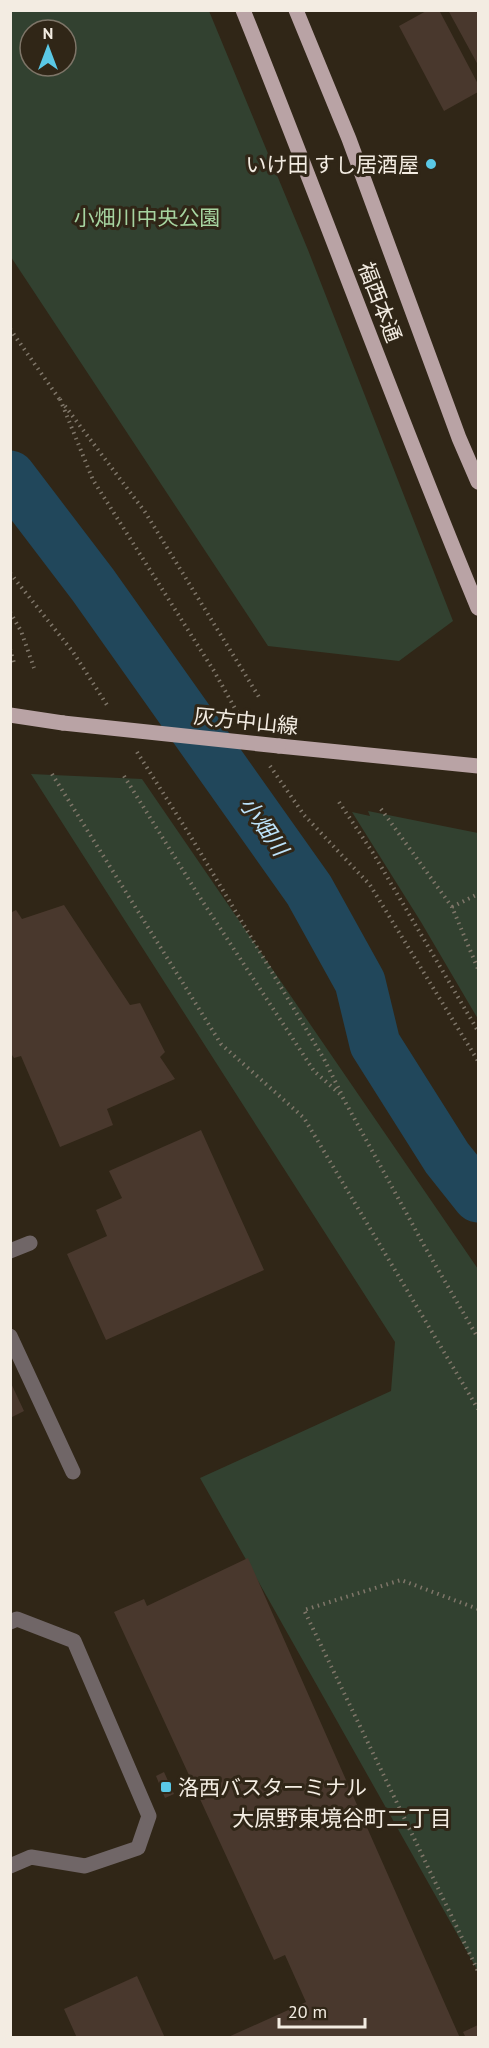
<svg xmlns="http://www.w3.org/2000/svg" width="489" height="2048" viewBox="0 0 489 2048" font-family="'PT Sans','Noto Sans JP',sans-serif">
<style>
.green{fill:#324130;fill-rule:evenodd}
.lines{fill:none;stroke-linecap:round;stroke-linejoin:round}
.river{stroke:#21475b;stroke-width:51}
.building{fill:#49382d}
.path{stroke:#7f7669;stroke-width:4;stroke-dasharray:1.5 4.5;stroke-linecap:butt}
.minor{stroke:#706667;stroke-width:15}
.major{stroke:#b9a3a5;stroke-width:15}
.major-bridge{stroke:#b9a3a5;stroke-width:15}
.poi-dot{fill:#5ac8e6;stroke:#302617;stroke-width:2}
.labels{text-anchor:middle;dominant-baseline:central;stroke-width:6;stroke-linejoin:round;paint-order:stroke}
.poi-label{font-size:21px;fill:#f3ece2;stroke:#302617;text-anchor:end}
.park-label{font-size:21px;fill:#a6d4a0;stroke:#302617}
.street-label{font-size:21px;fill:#f3ece2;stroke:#302617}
.water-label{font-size:22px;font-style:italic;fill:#bde3fa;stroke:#302617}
.neighbourhood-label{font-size:22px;fill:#f3ece2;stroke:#302617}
</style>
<rect width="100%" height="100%" fill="#302617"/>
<!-- green -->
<path class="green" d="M10,11h199l99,239 145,371 -54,40 -131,-15 -257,-389zM30,30h36v36h-36z
M31,774l111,5 336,490v702l-278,-493 191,-87 4,-49z
M368,811l110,22v186l-57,-97 -69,-110 18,4z"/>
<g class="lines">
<!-- river -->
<path class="river" d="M10,476l83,109 216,305 51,92 15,62 72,114 31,39"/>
</g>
<!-- building -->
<path class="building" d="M428,10h11l39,74v8l-34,19 -45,-85z
M448,10h30v55z
M64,905l66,100 10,-2 25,49 -5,5 15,22 -68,30 6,16 -53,22 -39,-91 -7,2 -4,-6v-139l6,-3 6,9z
M201,1130l63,140 -158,70 -39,-86 40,-18 -11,-26 26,-12 -13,-27z
M10,1381l14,30 -14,7z
M248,1558l212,480h-234l80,-36 -21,-47 -11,5 -160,-348 30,-13 3,7z
M164,1772l10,22 -9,4 -9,-22z
M137,1976l28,62h-88l-13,-29z
M478,2025v13h-12l-3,-6z"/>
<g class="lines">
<!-- path -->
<path class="path" d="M10,329l50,71
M60,399l33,81 121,191 28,50
M65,406l80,106 114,185
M10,573l63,79 34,53
M10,612l11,19 13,37
M10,649l4,14
M137,752l54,85 133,222 17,34
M270,766l34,49 66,70 108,176
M52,774l169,270 83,74 174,291
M124,776l75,120 115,175 28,25 84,153 52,89
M339,802l34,51 105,178
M381,809l71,98 26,62
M452,907l26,-13
M478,1609l-77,-29 -97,30 174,361"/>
<!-- minor -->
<path class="minor" d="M10,1251l20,-8
M10,1336l63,136
M10,1622l7,-3 57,22 75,175 -11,32 -53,18 -54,-9 -21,9"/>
<!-- major -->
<path class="major" d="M243,10c80,199 153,401 235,598
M296,10l53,129 110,299 19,44
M10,715l53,8
M279,746l199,20"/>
<!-- major-bridge -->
<path class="major-bridge" d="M63,723l216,23"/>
</g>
<!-- markers -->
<g class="poi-dot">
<circle cx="431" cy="164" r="6"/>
<rect x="160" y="1781" width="12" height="12" rx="3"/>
</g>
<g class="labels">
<!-- poi labels -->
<g class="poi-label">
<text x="419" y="164">いけ田 すし居酒屋</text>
<text x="178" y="1787" text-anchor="start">洛西バスターミナル</text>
</g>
<!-- park labels -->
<g class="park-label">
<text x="147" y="217">小畑川中央公園</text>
</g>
<!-- street labels -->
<g class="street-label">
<text transform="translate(380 302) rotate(69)">福西本通</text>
<text transform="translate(246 721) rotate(6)">灰方中山線</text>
</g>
<!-- water labels -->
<g class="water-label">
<text transform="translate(264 826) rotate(55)">小畑川</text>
</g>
<!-- neighbourhood labels -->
<g class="neighbourhood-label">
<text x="342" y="1818">大原野東境谷町二丁目</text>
</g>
</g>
<!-- border -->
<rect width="489" height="2048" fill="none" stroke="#f3ece2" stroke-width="24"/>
<!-- north arrow -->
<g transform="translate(48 48)"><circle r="28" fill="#302617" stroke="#7e7568" stroke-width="1.5"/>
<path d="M0-4.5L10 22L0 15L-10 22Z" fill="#5ac8e6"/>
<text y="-9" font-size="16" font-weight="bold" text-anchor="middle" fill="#f3ece2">N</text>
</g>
<!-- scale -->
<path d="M279 2018v9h86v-9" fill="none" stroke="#f3ece2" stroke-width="3"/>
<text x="288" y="2018" font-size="18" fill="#f3ece2" stroke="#302617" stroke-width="4.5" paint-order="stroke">20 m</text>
</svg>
